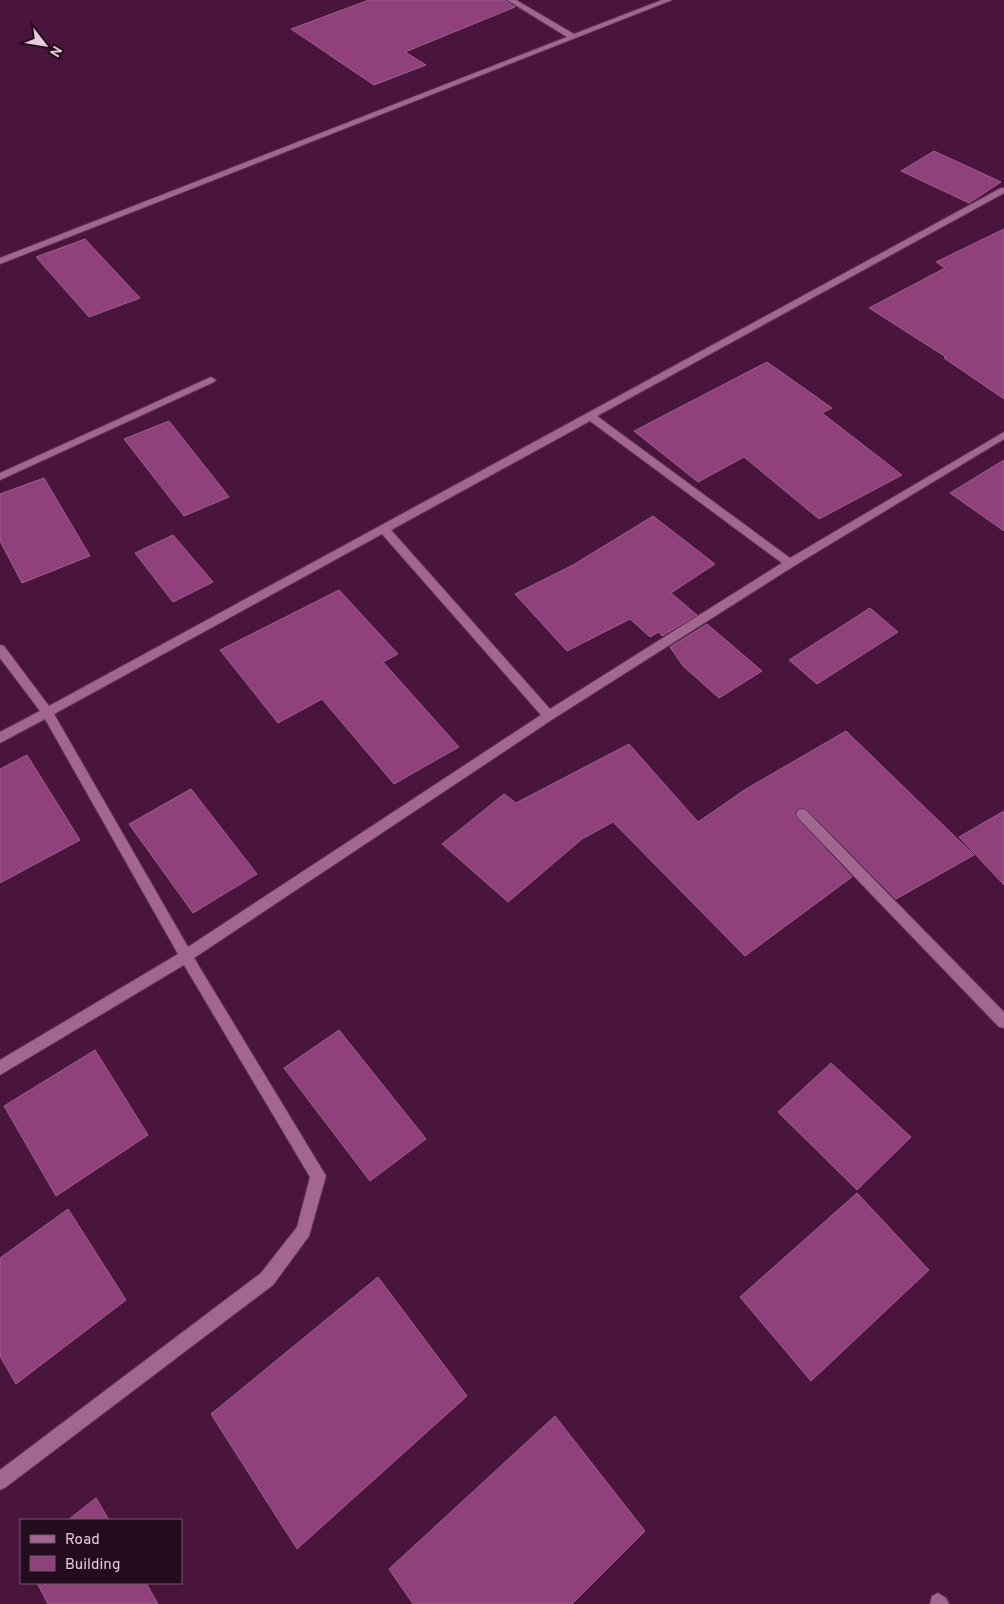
<svg xmlns="http://www.w3.org/2000/svg" width="1004" height="1604" viewBox="0 0 1004 1604" font-family="Overpass,sans-serif">
<style>
.building{fill:#90407a;stroke:#9d618b}
.lines{fill:none;stroke-linecap:round;stroke-linejoin:round}
.street-casing{stroke:#5f3454;stroke-width:2}
.street{fill:#a36690;fill-rule:evenodd}
</style>
<rect width="100%" height="100%" fill="#4a153d"/>
<!-- building -->
<path class="building" d="M369,0h136l10,7 -110,45 21,13 -52,20 -83,-56z
M934,151l67,31 -32,21 -68,-32z
M1004,229v170l-60,-41 2,-1 -77,-49 76,-40 -9,-6z
M85,239l55,59 -51,19 -53,-60z
M767,362l65,46 -10,5 80,62 -83,44 -75,-62 -46,25 -64,-51z
M169,421l60,76 -45,19 -60,-77z
M1004,460v71l-54,-38z
M44,478l46,78 -68,27 -22,-42v-47z
M653,516l62,48 -44,29 26,22 -35,21 -3,-4 -9,5 -20,-18 -63,32 -52,-57 58,-29z
M173,535l40,47 -40,20 -38,-49z
M339,590l59,64 -15,8 76,85 -65,37 -72,-85 -44,24 -58,-73z
M870,608l28,24 -81,52 -28,-24z
M707,624l55,47 -43,27 -36,-32 -13,-19z
M846,731l128,124 -78,44 -89,-90 -9,-1 -4,5 3,6 55,58 -107,79 -132,-134 -31,17 -74,63 -66,-58 62,-50 12,9 113,-59 69,78 48,-33z
M27,755l53,85 -80,43v-114z
M191,789l66,85 -64,39 -64,-89z
M1004,811v74l-45,-48z
M339,1030l87,109 -56,42 -86,-113z
M95,1050l53,85 -92,61 -52,-90z
M831,1063l80,74 -54,53 -79,-78z
M857,1193l72,77 -118,111 -71,-84z
M68,1209l58,91 -110,84 -16,-28v-98z
M378,1277l89,119 -170,153 -86,-135z
M555,1416l90,115 -73,73h-159l-24,-35z
M96,1498l13,22h-41z
M37,1583h109l12,21h-110z"/>
<g class="lines">
<defs>
<path id="street" d="M507,0h9l58,34 88,-34h10l-672,264v-6l567,-221z
M1001,188h3v5l-407,223 193,142 214,-126v7l-210,127 -241,153 -359,239 129,213 3,5 -17,60 -36,49 -267,202 -6,3v-20l261,-197 36,-46 13,-50 -126,-212 -184,110v-15l178,-106 -133,-235 -45,24v-11l40,-21 -40,-53v-13l4,1 45,60zM590,421l192,142 -232,146 -159,-179zM382,534l159,181 -353,232 -134,-233z
M211,377l5,3 -2,2 -214,98v-7z
M802,809l4,1 198,202v16l-5,-1 -201,-209 -2,-4 2,-4z
M938,1593l8,5 3,6h-19l2,-8z"/>
</defs>
<!-- street casing -->
<use href="#street" class="street-casing"/>
<!-- street -->
<use href="#street" class="street"/>
</g>
<!-- legend -->
<rect x="20" y="1519" width="162" height="65" fill="#230c1d" stroke="#73576a"/>
<rect x="30" y="1535" width="25" height="8" fill="#a36690" stroke="#73576a"/>
<text x="65" y="1544" font-size="15" fill="#eac8de">Road</text>
<rect x="30" y="1556" width="25" height="15" fill="#90407a" stroke="#73576a"/>
<text x="65" y="1569" font-size="15" fill="#eac8de">Building</text>
<!-- north arrow -->
<g transform="translate(45 45) rotate(121)" stroke="#230c1d" stroke-width="4" paint-order="stroke">
<path d="M0-4L9 19L0 12L-9 19Z" fill="#eac8de"/>
<text y="-8" font-size="14" font-weight="bold" text-anchor="middle" fill="#eac8de">N</text>
</g>
</svg>
